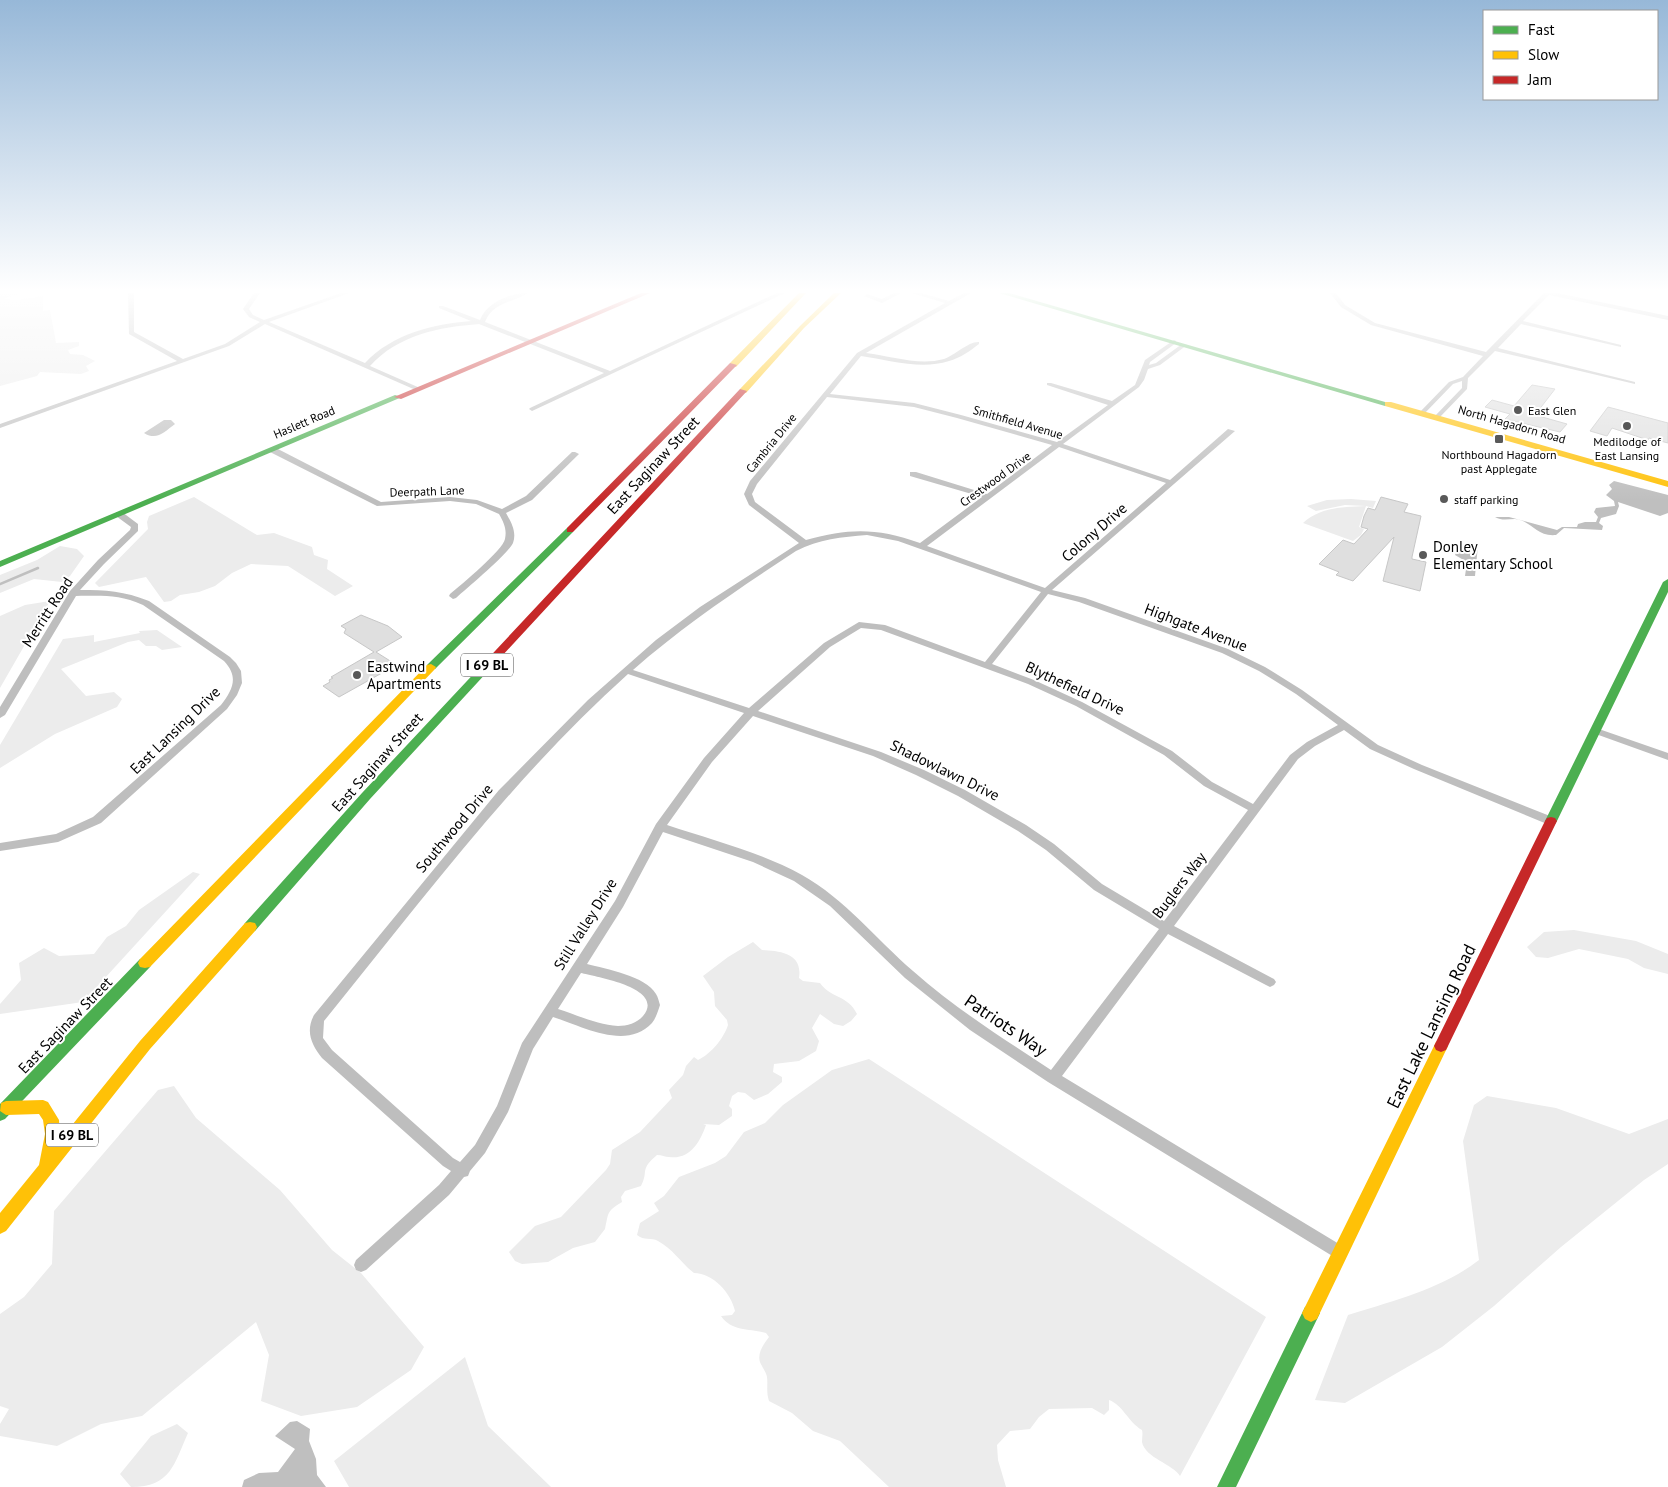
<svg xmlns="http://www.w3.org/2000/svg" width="1668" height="1487" viewBox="0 0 1668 1487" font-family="'PT Sans',sans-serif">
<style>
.green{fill:#ececec}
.water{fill:#bfbfbf}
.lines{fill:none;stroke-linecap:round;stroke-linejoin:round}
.stream{stroke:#bfbfbf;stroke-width:2.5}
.building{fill:#dfdfdf;stroke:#c7c7c7}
.street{fill:#bebebe;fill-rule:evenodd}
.fast{fill:#4caf50;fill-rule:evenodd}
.slow{fill:#ffc107;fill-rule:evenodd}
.jam{fill:#c62828;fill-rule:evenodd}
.poi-dot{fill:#595959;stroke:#fff;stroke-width:2}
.labels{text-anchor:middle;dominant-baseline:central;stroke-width:4;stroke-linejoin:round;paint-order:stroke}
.far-poi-label{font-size:12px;fill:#000;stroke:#fff;text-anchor:start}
.far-street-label{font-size:12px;fill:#000;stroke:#fff}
.shield{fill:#fff;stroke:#4c4c4c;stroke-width:1}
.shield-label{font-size:14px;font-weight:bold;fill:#000}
.street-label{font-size:15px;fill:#000;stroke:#fff}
.poi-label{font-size:15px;fill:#000;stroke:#fff;text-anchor:start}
.near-street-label{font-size:18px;fill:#000;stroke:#fff}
</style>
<rect width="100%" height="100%" fill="#fff"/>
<!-- green -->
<path class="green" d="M0,293h21l-18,6 14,1 26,-4v15l7,-1 6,33 23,-1v4l-11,4 2,4 13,1 12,6 -9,5 3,5 -8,3 -41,-2 -3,4 -37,10z
M194,497l63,38 17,-2 38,14 2,8 14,5 -1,9 26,17 -18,10 -47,-30 -37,-2 -19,9 -17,13 -16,6 -19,3 -9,6 -7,1 -18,-25 -47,10 -4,-4 53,-54 -1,-7 2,-6z
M1351,499l25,2 -3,7 -7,-2 -7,21 5,2 -3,6 -8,6 -50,-18c17,-16 41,-16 63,-17l-21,-1 -29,6 -9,-5 20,-6z
M60,546l17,3 7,7 -14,20 -8,6 -28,-3 -34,14v-18l37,-15z
M50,601l-50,87v-72l25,-11z
M157,630l25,17 -20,3 -6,-4h-10l-7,-6 -11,2 -67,27 25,27 28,-4 8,7 -5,8 -62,27 -55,34v-23l63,-106 31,-4v7l46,-9 -1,-2z
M193,872l7,2 -117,128 -83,12v-10l21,-24 -2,-17 25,-15 15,8 35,-2 13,-17 19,-11 13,-16z
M1574,930l62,11 32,13v20l-24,-6 -16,-9 -49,-10 -31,9 -12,-1 -9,-10 17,-15z
M753,942l9,8c18,1 41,3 37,28l4,3 17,2c10,15 28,12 37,31l-6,7 -8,5 -9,-2 -14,-10 -8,14 7,13 -3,10 -17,10 -25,3 -1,8 9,5v5l-14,12 -14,6 -9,-7 -7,-1 -6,4 -3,10 3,3v7l-13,9 -16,-1 3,1c-6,17 -16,35 -37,32 -4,0 -7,-2 -12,-2 -18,15 -8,16 -16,31l-16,5 -4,6 1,5c-16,10 -13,10 -17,27l-10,13 -22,6 -25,14 -26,2 -7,-3 -6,-9 26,-26 26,-9 45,-47 4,-6 2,-14 28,-18 32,-34 -3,-8 14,-15 3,-9 8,-9 4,3c13,-6 26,-22 30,-35l-1,-5 -12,-14 -1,-14 -11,-16 25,-19z
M869,1059l397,258 -86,159c-7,-12 -35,-18 -38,-34 0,-4 1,-8 0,-12 -14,-8 -19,-25 -33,-30v10l-5,5 -12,-7 -43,1 -10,8 -9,12 -20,2 -13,14 1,15 8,27h-117l-49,-46 -27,-10 -21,-18 -23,-12c-3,-9 -1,-16 -2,-24 -1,-5 -3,-7 -5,-11 -7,-10 1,-21 7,-29l-3,-4c-17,-5 -34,-1 -45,-17l11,-1 3,-4c-4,-18 -22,-38 -41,-38 -13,-10 -21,-24 -36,-32 -7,-4 -14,0 -21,-6l3,-12 19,-12 -5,-8 10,-7 15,-19 36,-14 11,-7 18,-24 21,-9 18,-18 49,-35z
M174,1086l22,32 84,72 52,60 29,23 63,74 -13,23 -54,37 -56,9 -40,-15 8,-46 -13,-33 -114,94 -41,8 -44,22 -57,-10v-12l9,-15 -9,-3v-92l24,-17 28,-33 2,-53 104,-121z
M1487,1096l69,12 73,26 39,-15v45l-24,16 -83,67 -67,59 -52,41 -97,56 -30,-3 33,-85c44,-14 94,-26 131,-55l-16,-119 11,-36z
M465,1357l23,69 63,61h-202l-15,-26z
M177,1424l11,9c-14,31 -17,54 -57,54l-11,-13 31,-38z"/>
<!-- water -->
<path class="water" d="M164,420h7l4,4c-11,8 -18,17 -31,9z
M1614,481l54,14v18l-8,3 -42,-14 1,4 -3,8 -15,4 -2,5 4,3 -1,4 -38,-2 -8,7c-20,2 -25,-15 -41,-16 -7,0 -13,2 -20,-2h14l48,13 5,-3h15l1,-3 7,-2h11l2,-5 -4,-5 2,-4 19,-2 -1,-5 -8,-6 6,-6 -3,-4z
M1468,543l10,2 -3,31h-10l2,-14 -12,-7 4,-9z
M297,1421l13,8 -1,12 7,18 1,16 9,12h-84l2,-7 15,-7 19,-1 17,-23 -20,-13 15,-14z"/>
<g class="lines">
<!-- stream -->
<path class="stream" d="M0,584l38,-16"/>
</g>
<!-- building -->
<path class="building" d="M1532,385l23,4 -20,26 32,9 -7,8 -55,-13 5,-5 -25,-7 7,-7 22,6z
M1608,407l60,16v20l-19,-5 -1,2 -36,-12 -5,8 -17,-5z
M1381,497l27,7 -4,8 17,4 -9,41v2l14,3 -6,29 -37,-10 11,-44 -41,44 -17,-6 3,-3 -20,-8 24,-24 11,4 14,-15 -7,-2 3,-11 4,-8 7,2z
M361,615l27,11 14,11 -26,15 19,12 -7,4 1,1 -50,28 -16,-11 7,-4 -1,-2 4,-2 -2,-1 43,-25 -30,-19 2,-4 -5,-3z"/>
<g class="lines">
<!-- street -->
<path class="street" d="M128,293h6v39l49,27 42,-15 35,-22 -11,-5 -6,-8 11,-16h6l-11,16 4,6 11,5 77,-27h8l-80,29 96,41c27,-29 68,-39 106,-42l-32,-13v-2h4l37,14c7,-18 30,-27 48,-27 -16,10 -35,9 -43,29l125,49 167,-78h8l-253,118 -3,-2 1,-1 74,-35 -125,-49c-40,3 -81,11 -109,42l50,22 1,1 -3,2 -153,-67 -36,22 -229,82v-4l177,-63 -48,-27z
M894,293h7l-19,10 -18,-7 3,-2 15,5z
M912,293h9l28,8 15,-8h7l-105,60c25,3 53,13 78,6 11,-4 25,-18 35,-17v2c-9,7 -19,14 -30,17 -28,9 -60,-1 -88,-5l-31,38 84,9 47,12 96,27 51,-37 -61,-20v-2h4l61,18 23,-16 10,-25 29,-20 2,1v2l-26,19 -1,3 7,-2 26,-19 5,1 -27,20 -12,4 -4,11 -5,7 -76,57 107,36 58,-51 7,2 -183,159 33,8 143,51 37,18 37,23 76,55 44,20 133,53 1,3 -1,3h-8l-133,-55 -44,-20 -26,-19 -29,16 -17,13 -124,167 100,53 2,3 -2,3 -4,2 -4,-2 -98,-51 -106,142 282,171 2,5 -2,5 -5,2 -5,-2 -286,-175 -78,-52 -65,-52 -75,-72 -36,-25 -41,-19 -90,-30 -40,75 -36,57c19,5 59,12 69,30 2,3 3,8 4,11 -2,6 -4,13 -8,18 -26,28 -70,3 -99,-6l-20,32 -25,63 -23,41 -15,18 -2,5 -4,1 -15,18 -83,75 -5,2 -5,-2 -2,-5 2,-5 83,-75 12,-14 -8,-5 -121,-108c-10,-13 -17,-26 -8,-43l185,-225 89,-90 68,-60 44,-33 99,-64 -50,-38 -5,-11 6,-13 107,-128 88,-50zM827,397l87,10 43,11 95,27 -65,49 -71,-22h-6v4l72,21 -62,46c-43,-15 -70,-15 -114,-3l-51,-38 -3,-8 5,-10zM1059,447l107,36 -121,105 -118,-42zM867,535l31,6 143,51 -56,70 -100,-37 -26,-3 -35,21 -75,65 -116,-38c51,-45 107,-82 163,-119 23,-12 46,-14 71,-16zM1048,594l31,8 143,51 37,18 37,23 42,31 -31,17 -17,13 -37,49 -41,-22 -40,-31 -90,-49 -48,-22 -42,-16zM861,628l20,2 147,54 48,22 88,49 40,31 44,24 -84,111 -62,-37 -48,-40 -28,-19 -61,-35 -41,-20 -43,-18 -123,-41 72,-64zM628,674l116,39 -40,45 -48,66 -41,77 -93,142 -25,63 -22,39 -15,17 -7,-4 -121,-108 -9,-12 1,-17c97,-119 189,-244 304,-347zM753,716l120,40 43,19 42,21 60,35 28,19 48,40 65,39 -108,141c-47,-31 -95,-61 -138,-99 -37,-32 -68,-72 -111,-96 -42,-23 -90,-35 -135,-50l45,-63zM581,973c16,4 85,15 62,43 -6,7 -16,10 -25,10 -20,-1 -41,-11 -60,-17z
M1330,293h6l9,12 30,18 111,29 58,-59h13l111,23v4l-119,-25 -26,26 98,24v2l-100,-23 -23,24 137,34v2l-140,-33 -27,27 -1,11 -28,29 -2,1 -3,-2 28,-29v-7l-9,3 -29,30 -5,-1 30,-31 14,-5 20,-21 -112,-31 -30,-18z
M270,448h6l105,54 69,-5 27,3 25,9 24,-13 46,-44h3l4,2 -47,46 -26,13c5,9 11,19 7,30 -6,12 -45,44 -57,55l-3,1 -4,-3 1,-2c11,-9 53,-44 55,-55 2,-10 -1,-16 -6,-25l-23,-10 -26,-3 -73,5 -107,-54z
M116,512h6l16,12v7l-34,33 -24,26c26,0 44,1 69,11l81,56 6,6 5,8 1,12 -5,12 -10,14 -126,114 -43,19 -58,9v-8l56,-9 37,-17 128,-112c12,-16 18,-28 3,-44l-81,-56c-25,-11 -41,-9 -67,-9l-71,119 -5,3v-11l70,-116 28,-31 32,-30 1,-3 -15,-11z
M1596,728l72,25v7l-75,-27 -2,-2 2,-2z"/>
<!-- fast -->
<path class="fast" d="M999,293h10l383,111 -7,2z
M395,395l7,2 -402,170v-6z
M570,527l3,1v4l-138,137h-8l-1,-2 1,-2 140,-137z
M1668,579v13l-111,229 -2,3h-8l-2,-3 118,-239z
M485,665l5,3 -1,2 -119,129 -115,132 -5,1 -5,-1 -2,-4 2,-4 117,-130 119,-127z
M145,958l5,1 2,4 -2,4 -145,152 -5,2v-17l140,-145z
M1311,1304l6,3 3,6 -84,174h-19l88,-180z"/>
<!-- slow -->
<path class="slow" d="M799,293h7l-70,74h-6v-4z
M834,293h7l-37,35 -58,65h-6v-4l60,-63z
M1385,402h6l277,79v6l-283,-81z
M431,664l5,3 -1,2 -285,298 -5,1 -5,-1 -2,-4 2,-4 287,-294z
M250,922l5,1 2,4 -2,4 -105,118 -144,182 -6,3v-21l39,-48 6,-31 -2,-14 -4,-6 -33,1 -6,-4 1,-8 5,-2 37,-1 5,2 11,18 1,20 80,-99 105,-118z
M1441,1040l5,2 2,4 -131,273 -6,3 -6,-3 -3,-6 3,-6 131,-265z"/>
<!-- jam -->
<path class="jam" d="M641,293h9l-249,106 -7,-2z
M730,363l7,2 -164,167h-6v-4z
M740,389l7,2 -258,279h-8l-1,-2 1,-2z
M1551,817l4,1 2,3 -109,225 -2,4 -5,2 -5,-2 -2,-4 111,-225 2,-3z"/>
</g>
<!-- sky -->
<linearGradient id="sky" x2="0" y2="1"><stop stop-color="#97b8d8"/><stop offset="0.58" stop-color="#fff"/><stop offset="1" stop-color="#fff" stop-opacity="0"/></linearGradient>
<rect width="1668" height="501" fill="url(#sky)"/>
<!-- markers -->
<g class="poi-dot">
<circle cx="1518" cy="410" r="5"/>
<circle cx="1627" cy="426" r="5"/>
<rect x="1494" y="434" width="10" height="10" rx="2.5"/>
<circle cx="1444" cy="499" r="5"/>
<circle cx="1423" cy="555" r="5"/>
<circle cx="357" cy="675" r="5"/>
</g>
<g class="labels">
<!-- far-poi labels -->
<g class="far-poi-label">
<text x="1528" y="410">East Glen</text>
<text x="1627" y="441" text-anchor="middle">Medilodge of<tspan x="1627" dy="14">East Lansing</tspan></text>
<text x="1499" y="454" text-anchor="middle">Northbound Hagadorn<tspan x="1499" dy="14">past Applegate</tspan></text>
<text x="1454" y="499">staff parking</text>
</g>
<!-- far-street labels -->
<g class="far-street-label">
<text transform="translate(304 422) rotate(-23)">Haslett Road</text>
<text transform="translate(1018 422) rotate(16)">Smithfield Avenue</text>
<text transform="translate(1512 424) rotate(16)">North Hagadorn Road</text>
<text transform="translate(771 443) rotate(-51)">Cambria Drive</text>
<text transform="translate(995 479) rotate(-36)">Crestwood Drive</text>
<text transform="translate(427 491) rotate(-2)">Deerpath Lane</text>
</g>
<!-- shield labels -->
<g class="shield">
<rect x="461" y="653.5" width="52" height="23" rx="4"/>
<rect x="46" y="1123.5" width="52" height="23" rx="4"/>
</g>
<g class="shield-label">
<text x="487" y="665">I 69 BL</text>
<text x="72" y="1135">I 69 BL</text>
</g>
<!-- street labels -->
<g class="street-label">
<text transform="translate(653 465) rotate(-47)">East Saginaw Street</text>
<text transform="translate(1094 532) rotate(-41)">Colony Drive</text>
<text transform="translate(47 612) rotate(-57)">Merritt Road</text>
<text transform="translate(1196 627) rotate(21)">Highgate Avenue</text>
<text transform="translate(1075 688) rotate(25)">Blythefield Drive</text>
<text transform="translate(175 730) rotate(-44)">East Lansing Drive</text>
<text transform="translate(377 762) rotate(-48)">East Saginaw Street</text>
<text transform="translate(945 770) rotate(26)">Shadowlawn Drive</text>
<text transform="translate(454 828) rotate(-50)">Southwood Drive</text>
<text transform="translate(1179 885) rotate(-53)">Buglers Way</text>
<text transform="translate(585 924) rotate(-58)">Still Valley Drive</text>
<text transform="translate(65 1025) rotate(-46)">East Saginaw Street</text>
</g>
<!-- poi labels -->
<g class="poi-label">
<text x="1433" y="546">Donley<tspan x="1433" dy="17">Elementary School</tspan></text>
<text x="367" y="666">Eastwind<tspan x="367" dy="17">Apartments</tspan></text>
</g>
<!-- near-street labels -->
<g class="near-street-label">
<text transform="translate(1006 1025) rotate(34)">Patriots Way</text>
<text transform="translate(1431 1026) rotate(-64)">East Lake Lansing Road</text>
</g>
</g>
<!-- legend -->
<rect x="1483" y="10" width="175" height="90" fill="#ffffff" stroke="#999999"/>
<rect x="1493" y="26" width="25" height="8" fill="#4caf50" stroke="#999999"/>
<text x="1528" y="35" font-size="15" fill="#000000">Fast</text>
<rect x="1493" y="51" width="25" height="8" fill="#ffc107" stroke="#999999"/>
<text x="1528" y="60" font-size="15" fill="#000000">Slow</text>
<rect x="1493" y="76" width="25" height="8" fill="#c62828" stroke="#999999"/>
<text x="1528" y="85" font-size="15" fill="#000000">Jam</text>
</svg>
